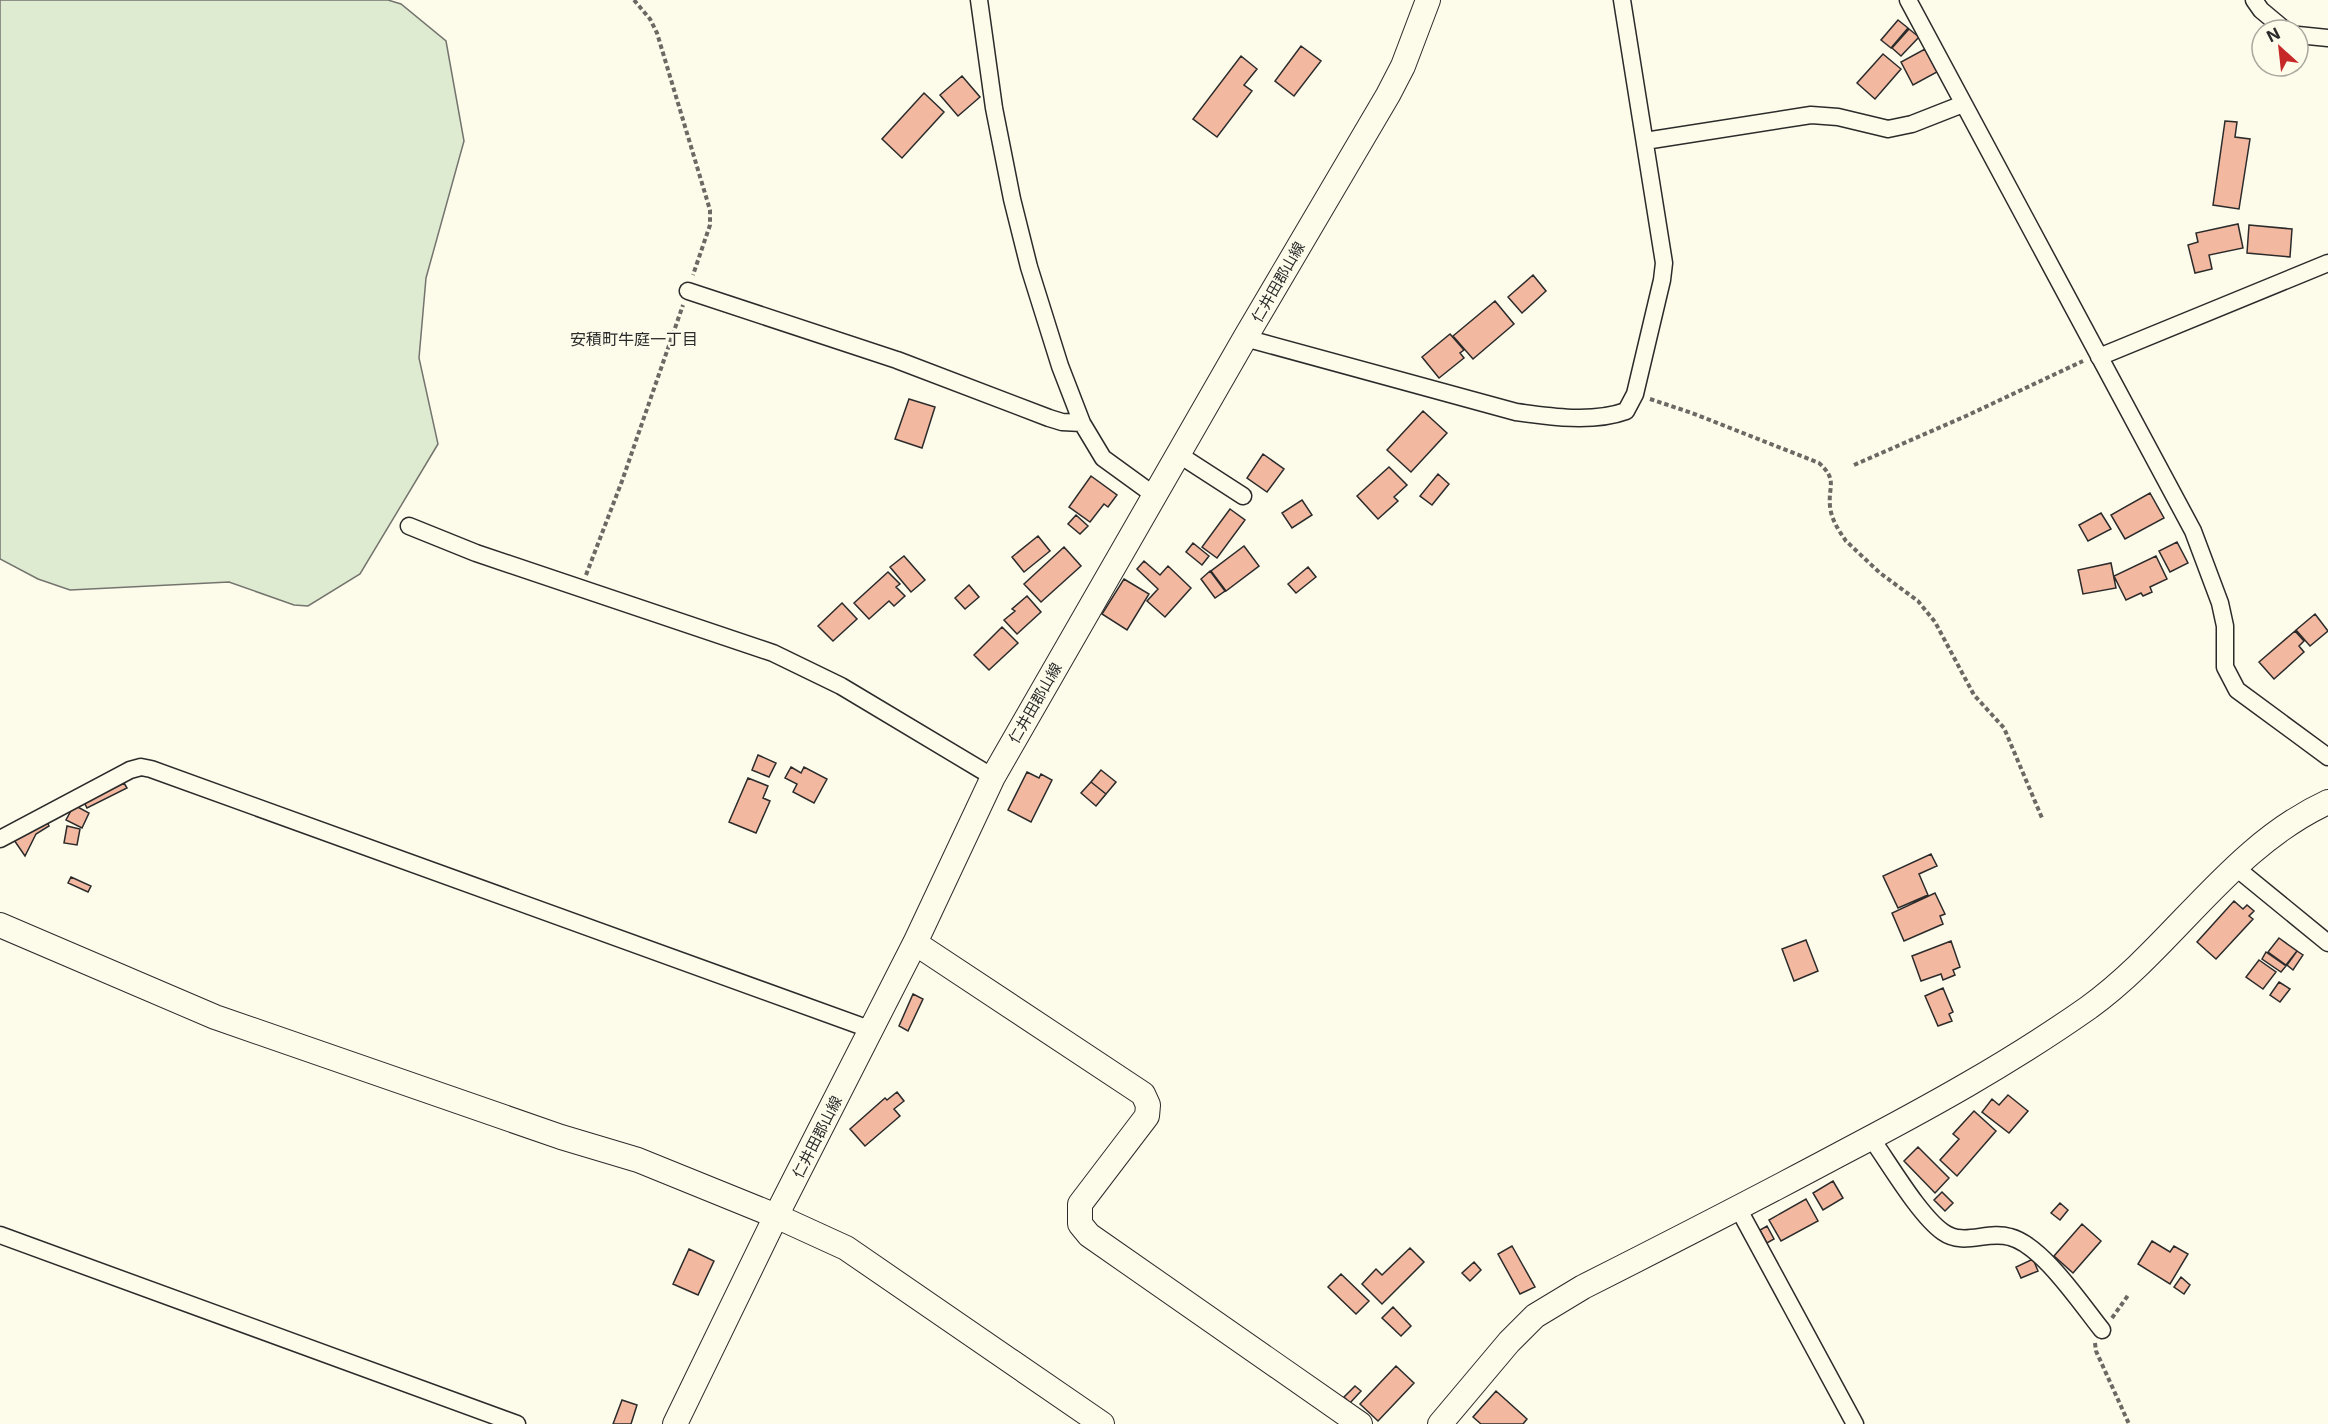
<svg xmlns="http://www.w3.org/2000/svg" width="2328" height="1424" viewBox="0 0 2328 1424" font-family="Inter,'Noto Sans JP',sans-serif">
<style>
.green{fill:#deebd1;stroke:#74746e;stroke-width:1.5}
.building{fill:#f2b8a0;stroke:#2b2b2b;stroke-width:1.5}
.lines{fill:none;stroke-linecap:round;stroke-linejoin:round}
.street-casing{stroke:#2b2b2b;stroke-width:19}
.secondary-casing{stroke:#2b2b2b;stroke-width:26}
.path{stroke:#6a6964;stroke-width:4;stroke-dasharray:4.5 3;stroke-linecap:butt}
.street{stroke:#fdfbea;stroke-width:16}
.secondary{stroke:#fdfbea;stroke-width:24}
.labels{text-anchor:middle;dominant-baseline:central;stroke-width:4.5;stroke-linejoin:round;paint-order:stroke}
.street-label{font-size:15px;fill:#2b2b2b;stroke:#fdfbea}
.neighbourhood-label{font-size:16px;fill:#2b2b2b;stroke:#fdfbea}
</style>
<rect width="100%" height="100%" fill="#fdfbea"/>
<!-- green -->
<path class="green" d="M0,0h388l13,4 45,37 18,100 -38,137 -7,80 19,86 -78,130 -52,32 -14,-1 -65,-23 -159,8 -32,-11 -38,-20z"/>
<!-- building -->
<path class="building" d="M1898,20l10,8 -17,20 -10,-8z
M1909,29l10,8 -18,19 -9,-8z
M1301,46l20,15 -27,35 -19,-15z
M1925,49l12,23 -24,13 -12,-23z
M1883,54l18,15 -26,30 -18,-16z
M1241,56l16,13 -13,16 8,6 -35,46 -24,-18z
M962,76l18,21 -22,19 -18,-21z
M924,93l20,19 -42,46 -20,-19z
M2225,121l12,1 -2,15 15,2 -11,70 -26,-4z
M2238,224l5,24 -34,7 3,14 -17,4 -7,-28 10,-3 -2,-9z
M2249,225l43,4 -2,28 -43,-4z
M1533,275l13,16 -24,22 -14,-16z
M1495,301l19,23 -41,35 -20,-23z
M1450,334l14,16 -4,3 4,5 -25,20 -17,-21z
M909,399l26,8 -13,41 -27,-9z
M1423,411l24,22 -36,39 -24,-22z
M1263,454l21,15 -17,23 -20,-14z
M1389,467l18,18 -13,12 4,4 -20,18 -21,-23z
M1438,474l11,10 -17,21 -12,-9z
M1091,476l26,19 -9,12 -4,-3 -14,18 -21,-15z
M2150,493l14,25 -39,21 -14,-24z
M1302,500l10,15 -20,13 -10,-15z
M1230,509l15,11 -28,38 -15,-11z
M2101,513l10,16 -23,12 -9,-16z
M1076,515l12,11 -8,8 -12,-10z
M1038,536l12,15 -26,21 -12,-15z
M2177,542l11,21 -18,9 -11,-21z
M1193,543l16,13 -7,9 -16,-13z
M1244,546l15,20 -33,25 -15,-20z
M1064,547l17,19 -40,36 -17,-18z
M904,556l21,24 -14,12 -21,-25z
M2156,556l11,23 -17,8 2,5 -9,4 -2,-3 -15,7 -12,-24z
M1144,561l16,14 8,-9 23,22 -26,29 -18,-16 11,-12 -21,-20z
M2111,563l5,25 -33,6 -5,-24z
M1308,567l8,10 -20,16 -8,-9z
M1210,571l15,20 -10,7 -14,-19z
M888,572l12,12 -4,3 9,9 -11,10 -5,-5 -20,18 -15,-16z
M1124,579l25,15 -22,36 -25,-16z
M969,585l10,12 -14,12 -10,-11z
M1027,596l14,16 -24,22 -13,-14 11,-9 -3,-2z
M842,603l15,16 -24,22 -15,-15z
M2315,614l13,17 -18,15 -14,-16z
M1002,627l16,16 -29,27 -15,-15z
M2295,631l9,10 -5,5 5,6 -30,27 -15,-17z
M758,755l18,8 -7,14 -17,-7z
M791,767l10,6 3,-6 23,12 -13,24 -21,-11 4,-8 -12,-6z
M1101,770l15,12 -10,12 -15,-12z
M1027,772l12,6 2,-4 11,6 -21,42 -23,-12z
M748,778l20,8 -5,12 7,3 -14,32 -27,-11z
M1091,782l15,12 -10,12 -15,-13z
M124,783l3,5 -40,20 -3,-6z
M74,805l15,8 -7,15 -16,-8z
M47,822l2,4 -13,8 -11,22 -11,-16z
M67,826l13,3 -3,16 -13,-2z
M1931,854l6,12 -18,8 9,21 -30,13 -15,-32z
M71,877l20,9 -3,6 -20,-9z
M1935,893l10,21 -5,2 3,8 -39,17 -12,-28z
M2234,901l9,8 4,-4 7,6 -5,5 4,3 -37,40 -19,-17z
M2279,938l18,13 -11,14 -18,-13z
M1806,940l12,31 -24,10 -12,-32z
M1951,941l9,26 -7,3 2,5 -12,5 -2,-6 -20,7 -9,-25z
M2297,951l6,4 -10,15 -6,-5z
M2266,952l20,14 -5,6 -19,-13z
M2259,960l17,12 -13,17 -17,-12z
M2279,982l11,7 -10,13 -10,-7z
M1943,988l10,24 -4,2 3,7 -14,5 -13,-30z
M913,994l10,5 -15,32 -9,-5z
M897,1092l7,9 -10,8 6,7 -35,30 -15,-17 35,-31 2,2z
M2008,1095l20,16 -19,22 -27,-21 10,-13 7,6z
M1974,1111l22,20 -39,45 -17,-16 19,-21 -6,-5z
M1918,1147l31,31 -14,15 -31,-32z
M1833,1181l10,17 -20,12 -10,-17z
M1942,1192l11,11 -8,8 -11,-11z
M1806,1199l12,22 -37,20 -12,-21z
M2060,1203l8,7 -8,10 -9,-7z
M2082,1224l19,17 -28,32 -19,-17z
M1767,1226l7,13 -7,4 -7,-13z
M2152,1241l18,11 4,-6 14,8 -18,30 -32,-20z
M1512,1246l23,41 -15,7 -22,-40z
M1410,1248l14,14 -42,42 -20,-20 14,-15 6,6z
M689,1249l25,12 -16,34 -25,-11z
M2033,1259l5,12 -17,7 -5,-11z
M1474,1262l7,8 -11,11 -8,-8z
M1341,1274l28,27 -13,13 -28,-27z
M2181,1277l9,8 -6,9 -10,-7z
M1393,1307l18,19 -10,10 -19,-18z
M1396,1366l18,17 -36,38 -18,-17z
M1355,1386l6,5 -11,12 -6,-6z
M1496,1391l31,28 -4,5h-42l-8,-7z
M622,1400l15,5 -6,19h-18z"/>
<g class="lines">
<defs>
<path id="street" d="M979,0l15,108 18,91 17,68 31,99 22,57 21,35 51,37
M1908,0l285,531 27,72 5,23v41l12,23 91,67
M2254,0l7,10 24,20
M2298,35l30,3
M1645,141l166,-26 27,2 50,12 24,-5 51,-20
M688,291l209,69 152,58 13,4 20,1
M1245,338l271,74c35,5 77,11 110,-1l9,-17 27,-114 2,-17 -42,-263
M2099,357l229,-94
M1178,454l65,42
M409,526l67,27 297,100 68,33 152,91
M0,839l130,-69 11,-3 10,2 721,261
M2235,867l93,76
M1871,1138c18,25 48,77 72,94 21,15 44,-2 67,5 32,8 71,67 92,93
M1738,1208l117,216
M0,1235l517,189"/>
<path id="secondary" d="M0,925l215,92 346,120 77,23 138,56 70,32 256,176
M915,943l228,151 5,11 -1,11 -67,88v20l9,11 271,189
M675,1424l101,-208 139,-273 78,-166 252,-439 143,-243 15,-29 25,-66
M1440,1424l69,-82 26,-26 48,-29c87,-44 173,-88 259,-134 84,-44 168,-90 246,-145 86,-62 142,-161 240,-206"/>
</defs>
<!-- street casing -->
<use href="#street" class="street-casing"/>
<!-- secondary casing -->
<use href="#secondary" class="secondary-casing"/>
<!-- path -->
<path class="path" d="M634,0l16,19 7,14 53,177v15l-17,50
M1650,399l42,14 127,50c19,17 9,23 11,43 1,13 9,25 16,35l34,32 38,28 17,21 39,73 30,33 38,90
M1854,465l112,-49 117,-55
M586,575l36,-94 61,-176
M2112,1318l17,-24
M2095,1343l1,8 33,73"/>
<!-- street -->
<use href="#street" class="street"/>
<!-- secondary -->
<use href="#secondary" class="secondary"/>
</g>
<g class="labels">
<!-- street labels -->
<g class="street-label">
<text transform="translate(1278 282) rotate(-60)">仁井田郡山線</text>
<text transform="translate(1035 703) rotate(-60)">仁井田郡山線</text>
<text transform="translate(817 1137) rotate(-63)">仁井田郡山線</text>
</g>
<!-- neighbourhood labels -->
<g class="neighbourhood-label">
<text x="634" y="339">安積町牛庭一丁目</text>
</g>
</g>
<!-- north arrow -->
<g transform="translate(2280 48) rotate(333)"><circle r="28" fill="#fdfbea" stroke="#a9a89e" stroke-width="1.5"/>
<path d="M0-4.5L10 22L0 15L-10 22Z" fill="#c62828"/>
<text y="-9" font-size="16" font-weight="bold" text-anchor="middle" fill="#2b2b2b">N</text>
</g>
</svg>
